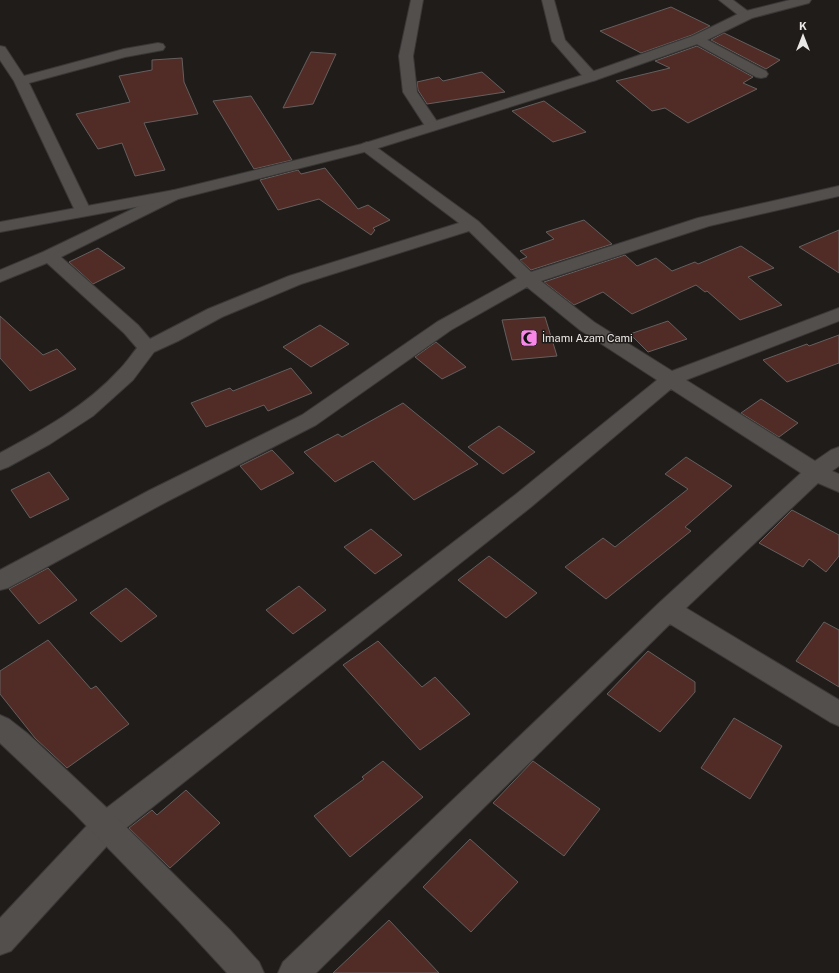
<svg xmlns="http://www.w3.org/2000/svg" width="839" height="973" viewBox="0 0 839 973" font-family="'Public Sans',sans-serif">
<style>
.building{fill:#512c26;stroke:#645f5e}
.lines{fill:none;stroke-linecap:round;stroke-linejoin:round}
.minor-casing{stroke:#3a3837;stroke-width:2}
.tertiary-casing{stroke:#3a3837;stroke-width:2}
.minor{fill:#534f4d;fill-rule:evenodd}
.tertiary{fill:#534f4d;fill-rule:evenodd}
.labels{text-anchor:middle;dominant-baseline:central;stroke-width:3;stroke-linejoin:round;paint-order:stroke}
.poi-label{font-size:11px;fill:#eae8e6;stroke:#201c1a;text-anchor:start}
</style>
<rect width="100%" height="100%" fill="#201c1a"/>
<!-- building -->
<path class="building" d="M671,7l39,19 -18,9 -51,18 -41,-22z
M724,33l56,27 -14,9 -55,-29z
M697,46l56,31 -10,6 14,6 -69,34 -23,-15 -13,3 -36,-30 54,-13 -15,-7z
M311,52l25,2 -23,50 -30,4z
M182,58l2,24 14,32 -54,9 21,47 -30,6 -13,-33 -24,6 -22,-35 54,-12 -11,-26 33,-6v-10z
M482,72l23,20 -78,12 -9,-14 -1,-8 22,-5 4,4z
M251,96l41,64 -38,9 -41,-68z
M544,101l42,31 -33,10 -41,-31z
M325,168l33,41 10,-4 22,15 -17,8 2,2 -4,5 -52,-36 -41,11 -18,-30 38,-10 3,4z
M584,220l28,24 -81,26 -11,-10 7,-3 -7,-6 34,-12 -8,-7z
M839,230v43l-40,-26z
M741,246l33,22 -26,9 34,28 -42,15 -33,-29 -2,1 -9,-7 -64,29 -29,-22 -29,13 -30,-23 81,-27 12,11 19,-8 16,13 23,-9 3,2z
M98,248l27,20 -32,16 -24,-22z
M0,316l43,39 14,-6 19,20 -46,22 -30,-33z
M545,317l12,39 -45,4 -10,-40z
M668,321l19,18 -39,13 -18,-18z
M320,325l29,19 -38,23 -28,-20z
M839,335v28l-52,19 -24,-22 44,-16 2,2z
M436,342l30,25 -24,12 -27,-22z
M291,368l21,25 -44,18 -4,-6 -58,22 -15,-24 39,-15 3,3z
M761,399l37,24 -19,14 -38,-24z
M403,403l75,61 -64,36 -41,-39 -38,21 -31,-30 34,-18 4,3z
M499,426l36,26 -32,22 -35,-27z
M272,450l22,23 -33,17 -21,-24z
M686,457l46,29 -47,41 6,4 -85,68 -41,-32 38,-29 12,9 73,-58 -23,-15z
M49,472l20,27 -39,19 -19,-28z
M792,510l47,25v21l-13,16 -17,-13 -6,8 -44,-24z
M371,529l31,26 -27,19 -31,-27z
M489,556l48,37 -31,25 -48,-38z
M48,568l29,32 -38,24 -30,-35z
M299,586l27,24 -33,24 -27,-24z
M126,588l31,28 -36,26 -31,-29z
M824,622l15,8v57l-43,-26z
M48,640l43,49 5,-3 33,38 -62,44 -32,-30 -35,-44v-23z
M378,641l44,46 13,-10 35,37 -50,36 -77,-85z
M648,651l47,31v10l-35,40 -53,-38z
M734,718l48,28 -32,53 -49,-31z
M383,761l40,36 -73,60 -36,-41 50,-37 -2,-2z
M533,761l67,48 -36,47 -71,-53z
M186,790l34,33 -50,45 -41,-40 23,-18 5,5z
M470,839l48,43 -47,50 -48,-45z
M389,920l50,53h-106z"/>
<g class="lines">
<defs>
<path id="minor" d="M411,0h12l-10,56 4,36 23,34 -3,3 -5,2 -5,-2 -24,-37 -4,-36z
M542,0h12l11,40 31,34 2,3 -2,3 -5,1 -5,-1 -34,-39z
M719,0h14l20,15 -1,3h-10z
M698,35l68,36 2,3 -2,3 -5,1 -5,-1 -63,-35 -2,-3 2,-3z
M158,43l5,1 2,3 -2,3 -38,7 -96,26 62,128 -2,4 -6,1 -6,-1 -63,-134 -14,-21v-14l5,1 19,29 100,-27z
M367,142l5,2 106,77 53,51 167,-54 141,-32v10l-130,30 -168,55 53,41 78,49 167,-63v13l-153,59 129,81 16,-11 8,-3v19l-7,5 7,3v18l-21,-9 -132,125 153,92v26l-9,-4 -160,-98 -354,349h-38l5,-11 376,-359 142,-130 -130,-84 -140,118 -415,329 -105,115 -11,4v-37l96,-102 419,-321 142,-115 -77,-50 -53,-43 -76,43 -135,95 -150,77 -158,86 -8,2v-20l150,-80 152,-75 135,-93 80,-44 -48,-47 -168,53 -79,33 -44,24 -24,11 -21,28 -40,36 -43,28 -42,23 -8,3v-17c43,-23 86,-47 119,-83 7,-7 12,-15 18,-22l-13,-15 -77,-70 -47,19v-12l43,-18 125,-60 6,-2 6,2 2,3 -2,3 -119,59 77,68 12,14 58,-30 81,-33 170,-53 -97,-73 -3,-3 3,-3z"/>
<path id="tertiary" d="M790,0h21l-2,3 -57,15 -49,24 -107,38 -224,70 -198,50 -174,32v-10l174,-32 188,-46 224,-70 107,-38 49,-24z
M0,715l9,4 18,14 81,76 122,121 29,32 5,11h-37l-48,-52 -106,-109 -73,-69z"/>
</defs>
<!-- minor casing -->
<use href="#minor" class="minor-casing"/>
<!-- tertiary casing -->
<use href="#tertiary" class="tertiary-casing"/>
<!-- minor -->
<use href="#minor" class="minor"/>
<!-- tertiary -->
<use href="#tertiary" class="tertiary"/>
</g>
<!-- icons -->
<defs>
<symbol id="mosque-square" viewBox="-11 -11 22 22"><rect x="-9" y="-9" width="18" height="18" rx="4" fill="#f987e8" stroke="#201c1a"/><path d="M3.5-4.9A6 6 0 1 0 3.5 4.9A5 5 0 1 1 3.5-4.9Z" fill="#111"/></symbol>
</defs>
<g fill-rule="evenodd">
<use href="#mosque-square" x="519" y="328" width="20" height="20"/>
</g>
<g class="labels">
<!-- poi labels -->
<g class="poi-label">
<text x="542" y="338">İmamı Azam Cami</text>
</g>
</g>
<!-- north arrow -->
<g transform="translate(803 36)" stroke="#201c1a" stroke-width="3" paint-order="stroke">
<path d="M0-3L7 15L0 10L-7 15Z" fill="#eae8e6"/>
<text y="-6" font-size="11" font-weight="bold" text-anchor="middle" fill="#eae8e6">K</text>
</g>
</svg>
